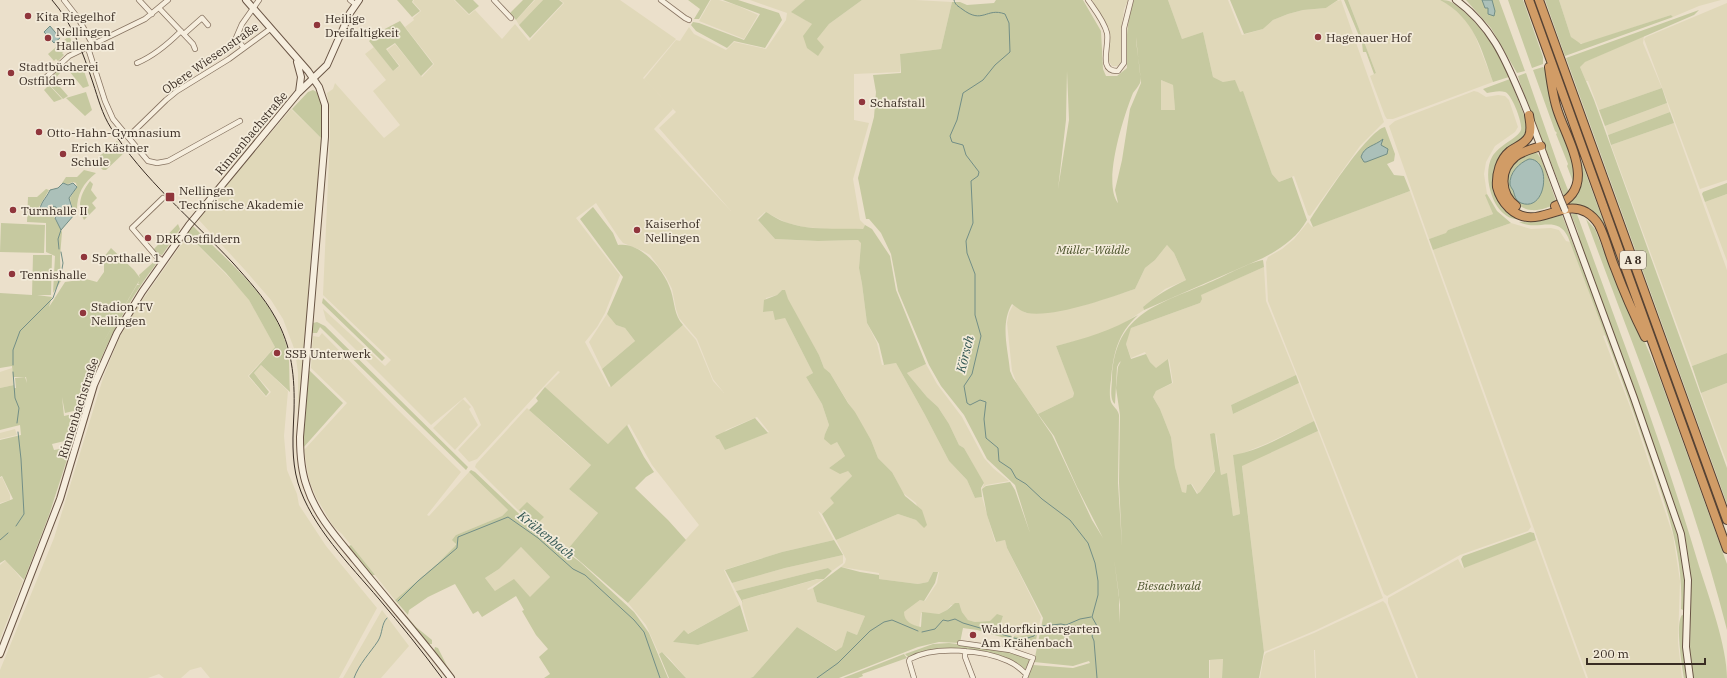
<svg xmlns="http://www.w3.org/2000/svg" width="1727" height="678" viewBox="0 0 1727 678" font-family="'IBM Plex Serif',serif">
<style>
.farmland{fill:#e0d8b9;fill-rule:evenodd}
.green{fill:#c6c9a0;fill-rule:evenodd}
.water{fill:#abc0b9;stroke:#728e86}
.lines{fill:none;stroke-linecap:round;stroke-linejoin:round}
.stream{stroke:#728e86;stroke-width:1}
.street-casing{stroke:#877361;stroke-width:6}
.secondary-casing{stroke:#695444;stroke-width:8}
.highway-casing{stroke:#554234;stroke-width:10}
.street{stroke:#f6eede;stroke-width:4.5}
.secondary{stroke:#f6eede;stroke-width:6}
.highway{stroke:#d19c66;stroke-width:8}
.tram{stroke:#392c23;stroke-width:1}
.secondary-bridge-casing{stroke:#695444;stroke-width:8;stroke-linecap:butt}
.secondary-bridge{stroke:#f6eede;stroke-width:6}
.poi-dot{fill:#90363c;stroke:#f3ebda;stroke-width:1.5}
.labels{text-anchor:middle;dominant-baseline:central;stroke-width:3.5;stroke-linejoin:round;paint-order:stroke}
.shield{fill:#f3ebda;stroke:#71655a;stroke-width:1}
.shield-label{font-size:11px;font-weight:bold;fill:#392c23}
.poi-label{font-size:12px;fill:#392c23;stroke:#f3ebda;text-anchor:start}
.street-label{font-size:12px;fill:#392c23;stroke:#f3ebda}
.park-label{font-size:12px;font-style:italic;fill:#4b532b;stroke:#f3ebda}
.water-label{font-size:13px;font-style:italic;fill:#335753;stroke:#f3ebda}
</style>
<rect width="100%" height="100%" fill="#ebe0cb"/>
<!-- farmland -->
<path class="farmland" d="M414,0h40l15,15 6,-5 27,29 13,-15 14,17 35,-38 -4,-3h60l56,39 -33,39 30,31 -19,20 77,82 -72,-83 17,-16 -32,-33 32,-39 4,1 9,-14 5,7 32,16 8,-8 32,7 20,-29 1,-7 -37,-13h55l-13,12 20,12 5,15 12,-15 33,-24h53l37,2 -11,47 -41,5v18l-46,2v46l15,3 -16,56 7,41 5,5 -2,4h-37l-22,-2 -17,-4 -22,-11 -8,7 18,20 43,2 40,-1 3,2 -2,26 3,16 5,39 10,20 5,22 14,-2 29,52 24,46 18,19 8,18 7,-1 13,45 10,-2 2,8 34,69 -2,8 -9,3v6l-12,3 -14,-5 -3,-10 2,-6 -13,5 -15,1 -7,-2 -6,-8 -2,-6 -9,-1 -4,5 -8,4 -18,-1 -2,14 -4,-1 -8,-4 -3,-5v-5l16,-12 5,1 12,-18 2,-11h-6l-5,10 -10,2 -39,-5v-6l-38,-6 4,-4 1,-4 -10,-19 62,-26 18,6 8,7 -8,-24 -13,-10 -11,-21 -14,-14 -7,-18 -41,-67 -6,-5 -5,-13 -37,-65 -5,5 -11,3 -3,14 10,-1 12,7 28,55 -7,4 16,27 7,21 -4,9 12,8 8,14 -16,12 19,3 4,5 -22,22 5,5 -13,11 -4,-3 16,29 -52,12 -58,18 16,35 -67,37 25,3 51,-15 -7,-25v-5l80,-22 2,1 -17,10 1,1 5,-2 4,14 48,14 -8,19 -10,-4 -5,16 -5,4 -40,-24 -44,50 -3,1h-64l-17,-20 -7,-6 -3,2 -13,-29 -18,-22 71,-78 -47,-60 -23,-41 -21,20 -63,-57 15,-15 -2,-1 -81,88 -8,3 -11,-12 23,-25 -8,-18 -8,-10 -34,28 -105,-105 -3,-11 62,57 6,-6 -68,-65 7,-158v-23l-3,-21 6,-4 2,-6 49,55 16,-13 -27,-34 13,-11 -21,-26 9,-7 19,24 7,-5 -13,-16 8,-6 27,33 12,-13 -29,-37 9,-7 -1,-2 8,-7 -8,-9zM596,203l23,35 4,5 20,8 7,4 16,22 6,12 4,20 3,9 18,21 16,40 11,14 -11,-12 -17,-41 -13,-15 -74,62 -24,-45 12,-15 8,-14 15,-38 -44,-57zM757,417l12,15 -44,18 -6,-12 7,-8z
M535,0h8l-24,25 -3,-5z
M711,0h8l17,5 22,10 -14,24 -45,-18z
M1092,0h36l-4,9 -3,23v30l-3,4h-6l-3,-5v-30z
M1168,0h60l14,35 21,-6 10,-9 15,-6 15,-4 23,-2 11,-7 4,-1 43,122 -24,24 -50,70 -2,-1 -14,-39 -15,6 -7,-8 -29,-82 -3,1 -5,-12 -12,1 -10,-5 -10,-45 -21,7z
M1348,0h92l11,6 16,15 7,12 19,49 -100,37h-6l-2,-3 -15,-40 6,-3z
M1559,0h162l-22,6 -26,11 -2,-2 -88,29 -7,-2 -5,-5z
M1727,3v177l-27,9 -56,-150 2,-2z
M1644,36l-1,7 19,45 -63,22 -11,-29h-2l-6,-14 2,-4z
M1161,80l12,5 2,25h-14z
M1474,91l4,1 8,5 12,-2 7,1 4,4 9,27 -3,5 -20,14 -9,16 -2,12 3,20 -1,1 7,19 -45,16 -1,3 -18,6 -40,-113 6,-5z
M1667,103l3,9 -62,23 -3,-9z
M291,109l31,30 -12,128 -9,140 -3,24v-58l-3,-22 -12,-32 -12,-19 -26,-30 -47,-51z
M1674,123l53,147v83l-35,13 -81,-221z
M1410,191l121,336 -3,4 -68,24 -73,41 -3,-2 -116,-293 -2,-39 2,-5 14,-8 12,-10 14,-17 4,5z
M1727,194v67l-22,-59z
M1511,223l20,6 20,-1 8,2 7,11 4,1 20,51 15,42 -2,1 28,73 42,126 7,46 -2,61 4,36h-94l-155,-428z
M188,235l59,61 28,51 -27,29 18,21 5,-5 -17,-19 7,-8 27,26 -4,45 3,34 10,24 2,11 27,41 51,62 -38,70h-129l-9,-11 -11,3 -9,8h-17l-5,-4 -11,4h-148v-8l54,-132 49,-160 16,-40 17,-29z
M1167,245l7,8 12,27 -21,9 -22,18 1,3 -26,17 -27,10 -35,9 18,46 -1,5 -35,17 -21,-30 -5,-13 -5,-48 2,-10 4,-8 13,8 59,-8 50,-16 10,-21 10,-8z
M1264,267l2,34 30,74 -65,30 2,9 66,-31 15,38 -46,22 -27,11 -8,1 7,59 -7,2 -6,-42 -6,1 -5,-41 -4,17 3,19 -15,22 -2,2 -6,-10 -5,1 -1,8h-4l-7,-26 -4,-30 -11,-28 -7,-12 3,-6 17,-8 -4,-24 -13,10 -6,-7 -5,-10 -14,6 -5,-14 1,-7 4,-9 69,-25v-8z
M607,314l9,11 9,3 10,13 -33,28 -13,-27z
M322,333l75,76 64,63 -34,43 2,1 40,-44 39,38 -6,6 -46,19 -1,11 -18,18 -42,36 -53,-66 -9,-8 -17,-29 -7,-17 -5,-30 43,-47 -36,-35 2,-32 6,1z
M926,364l11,20 25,33 22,41 9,10 16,13 -23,4 -4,4 2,-5 -20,-36 -5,-3 -10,-21 -11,-17 -11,-10 -20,-24z
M12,368l2,17 -14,3v-16z
M1727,383v80l-26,-70z
M463,399l8,8 -2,2 9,16 -23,25 -22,-22z
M527,408l38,35 26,22 -22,24 29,24 -31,37 -34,-25 -58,-58 1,-3z
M15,429l2,6 -17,4v-6z
M1318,431l65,167 -69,33 -50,21 -22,-187z
M2,477l8,18v5l-10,3v-25z
M1536,540l50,138h-168l-30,-75v-5l70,-39 5,9z
M521,547l29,30 -20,21 -35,-7 -10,-13 14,-9z
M843,555v8l-11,8 -4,-3 -92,23 -4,-8 53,-15z
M6,560l17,21 -23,58v-74z
M1383,601l3,3 30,74h-100l-1,-28h-1l1,28h-55l4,-22 2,-3 48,-20z
M382,610l27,36 -28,32h-38z
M1223,659l-1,19h-12v-18z"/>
<!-- green -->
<path class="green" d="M397,0h16l-1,2 8,9 -8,6z
M455,0h18l6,6 -10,8z
M523,0h11l-18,20 -6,-7z
M543,0h16l4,3 -33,35 -11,-13z
M688,0h22l-11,19h-5l6,-10z
M723,0h15l41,13 3,7 -17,28 -31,-7 -7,7 -31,-17 -5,-6 2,-3 6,1 45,17 16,-26z
M805,0h57l-33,24 -12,15 7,8 -6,9 -11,-8 -4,-12 9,-12 -21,-12z
M996,0h87l18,31 2,38 3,7h11l10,-8c-1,-23 -1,-46 7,-68h34l14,39 21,-7 10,45 10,5 12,-2 5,12 3,-1 29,83 7,8 13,-5 15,43c-10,18 -27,29 -44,38l-119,52 -1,-3c14,-12 26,-19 43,-27l-12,-27 -7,-8 -12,15 -10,8 -10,21c-26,9 -82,29 -108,24 -5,-1 -11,-6 -15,-9 -12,20 -4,45 -2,67l3,7 39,57 40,85 11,18 -26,-51 -23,-51 -16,-22 35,-17 1,-4 -18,-47c30,-8 55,-15 82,-31 -20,18 -25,39 -27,65 -1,6 -2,15 0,22 2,5 7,7 8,13l-1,68 4,63 -3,-64 1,-67 -4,-27 2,-21 3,-6 -2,2 -2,4 -2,37c-6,-5 -3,-18 -3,-26 3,-67 49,-74 101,-97 14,-6 37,-19 50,-21l1,7 -63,28 1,4 -2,4 -69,25 -5,16 5,15 15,-5 4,8 6,6 12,-9 4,24 -16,8 -3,6 7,12 11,28 4,30 7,25 4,1 1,-8 4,-1 6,10 3,-2 15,-21 -5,-37 4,-1 1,1 6,41 6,-2 6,43 7,-2 -7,-59c28,-4 55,-22 81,-34l4,10 -76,35 22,186 -5,26h-37l1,-19 -14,1v18h-182l6,-13 40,3 17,-5 -1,-2 -16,5 -39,-4 9,-44 -36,-70 -2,-8 -9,2 -9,-27 -5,-26 4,-3 24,-4 5,8 15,43 -15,-48 -28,-26 -23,-44 -23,-29 -12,-21 -31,-74 -7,-37 -10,-21 -12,-14h-3l-8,-41 16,-61 2,-25 -3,-17 28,-2 -1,-19 41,-5 11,-47h8l7,3 27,-2zM1136,37l5,46 -11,26 -8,51 -7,30 3,13c-16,-20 6,-88 15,-110 2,-3 5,-6 7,-10 2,-8 -4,-35 -4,-46zM1067,71l2,49 -11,69 8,-69zM1161,80l12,5 2,25h-14zM1114,559l6,46 -1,18v-28z
M1230,0h108l-12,8 -23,2 -15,4 -15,6 -10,9 -19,5z
M1344,0h4l28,73 -2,1 -8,-22h-3l-1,-9z
M1440,0c3,0 6,0 9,1 17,7 53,50 58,67 0,2 1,6 2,9l-16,5c-12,-34 -19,-64 -53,-82z
M1466,0h33l26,71 -8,2 -26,-45z
M1508,0h15l20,57v7l-11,4z
M1545,0h14l12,37 10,7 90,-29 2,2 -108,39z
M1699,10l-5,5 -109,47 -5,5 14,33 133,368v36l-161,-446z
M400,21l33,43 -12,12 -26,-33 -9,6 13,17 -6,5 -24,-30 10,-9z
M69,36l4,7 -11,10 2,2 -6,6 -2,-2 -2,2 -6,-7z
M70,61l5,6 7,-2 7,21 -6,2 -18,-22z
M1543,67l2,2 27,88 3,30 -8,-21 1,-2 -12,-30 1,-1 -2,-2 -22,-61z
M58,71l2,2 -6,7 14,16 -5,3 -17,-18z
M1526,73l32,92 12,30 -5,4 -45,-116 -2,-7z
M1510,79l18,46 -1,10 -28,25 18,58 -2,1c-23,-4 -33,-44 -23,-62 7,-12 26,-19 29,-27 2,-6 -9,-36 -16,-38 -5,-2 -13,0 -18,1l-4,-4z
M49,85l13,14 -8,3 -10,-12z
M1662,88l5,15 -62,23 -6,-16z
M313,90c14,5 9,36 9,49l-30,-30 16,-17z
M86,92l6,18 -7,6 -19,-18z
M1557,95l73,199 -2,1c-7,-19 -23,-72 -38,-83 -27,-19 -67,27 -88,-16 -4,-9 -4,-20 0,-29 4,-9 11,-15 20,-18v1c-34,15 -25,64 12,64 9,0 18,-5 27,-8 11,-5 19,-16 20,-29 2,-17 -20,-62 -25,-81z
M1670,112l4,11 -63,22 -3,-10z
M1385,127l10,27 -1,7 -7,3 7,11 10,1 6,15 -97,36 -3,-7c11,-17 58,-90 75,-93z
M117,141l8,11 -19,18h-3l-9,-9z
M1532,153h5l5,7 15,44c-8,3 -17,7 -26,6 -19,-2 -30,-25 -22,-42 5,-9 15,-12 23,-15z
M84,170l12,3c-14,11 -20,23 -19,41l-3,1 -4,-17 7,-11 -1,-4 -3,-1 -5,2 -6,-1 4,-6h11z
M90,181l3,3 -2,6 6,8 -5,5 4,5 -12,12c-8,-14 -3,-27 6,-39z
M1727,183v11l-22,8 -3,-8 1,-2z
M46,189l3,1 -10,17 1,7 12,-8 3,2 2,5 -3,4 8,15 -2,25 1,24 -8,12 2,-37 -9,-4v-29l-19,-1 1,-25h9z
M1487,194l10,17 14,12 -78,27 -4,-11 17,-6 2,-3 45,-16 -8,-19z
M593,207l20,26 5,12c23,-4 47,26 53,46 4,13 3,24 12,34l-72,62 -9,-18 33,-28 -10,-13 -9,-3 -9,-11 16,-37 -43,-58z
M766,212c7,4 14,9 22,11 25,8 50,5 75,6l2,-4 7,4 18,27 6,34 30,74 -19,9 20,24 11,10 11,17 10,21 5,3 20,35 -3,5 1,9 -7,1 -8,-18 -18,-19 -24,-46 -29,-52 -12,2 -5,-21 -12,-21 -5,-39 -3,-16 2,-25 -3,-3 -40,1 -43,-2 -17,-19z
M1571,214h6c42,116 87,234 122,352 10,31 28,81 28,112h-34l-3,-28 1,-72 -7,-41 -31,-93 -72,-197 -3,-15z
M1562,215l58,151 57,166 8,40v39l-4,-2c3,-60 -18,-111 -37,-167 -24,-69 -50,-137 -76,-205 -11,-23 -31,-5 -49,-15l21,-1z
M1586,219l9,10 9,23h3l50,119 70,193v66c-36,-143 -93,-280 -141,-411z
M1,223l44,2 -1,28 -44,-1z
M178,224l2,5 -18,26 -4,-1 -5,-4z
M193,226c36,37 84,73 95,126 2,13 1,27 2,40l-29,-27 -7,8 15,19 -3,4 -17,-20 26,-29 -26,-47 -23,-27 -39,-39z
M111,248l23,22 6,8 -1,-3 18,-16 -1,5c-33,43 -57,93 -74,145l-17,4 -3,-16 2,19 17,-4 -8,27 -21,5 2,6 17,-3 -22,68 -25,65 -19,-20 -5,3v-59l13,-5 -11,-23 -2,1v-37l21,-5 -1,-10 -20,5v-42l14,-3v3h2l-1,-10 10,-1 2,6 -1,-6h-13l-1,-11 -12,2v-75l32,2 1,-40h19l-1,40h-14l15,2 -3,10 16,-25 21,-3 11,3 7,-10v-15zM139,281l-1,3 2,1h-3l-39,66z
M782,290h3l3,9 31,56 5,13 6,5 18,30 7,9 16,28 7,18 14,14 13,24 17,14 5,15 -3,3 -8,-8 -18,-6 -62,26 -14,-26 12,-11 -4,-5 22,-22 -4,-5 -8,3 -11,-6 16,-12 -8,-14 -6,3 -7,-6 1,-5 4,-9 -7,-21 -16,-27 7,-4 -28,-55 -10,2 -2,-9 -10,1 1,-12 13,-5z
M323,298l62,60 -3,3 -60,-58z
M317,322l8,4 143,141 -2,3 -142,-139 -4,-4 -3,6h-6l2,-10z
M1727,353v30l-26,10 -9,-27z
M309,370l34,33 -40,45 1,-27z
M1296,375l3,8 -66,31 -2,-9z
M545,387l63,57 19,-19 17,32 10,15 -8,5 -11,11 33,32 18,20 -58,63 -61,-53 31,-37 -29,-24 22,-24 -62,-55 9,-9 -2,-3z
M755,418l13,15 -43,17 -6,-11h-2l-2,-3z
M471,470l4,2 58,55 47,35 54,50 15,21 19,45h-124l6,-4 -11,-17 9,-8 -12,-14 -14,-24 2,-1 -8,-14 -34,21 -4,-6 -5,3 -18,-30 -27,13 -19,13 -1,5 -13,-15 42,-36 18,-18 1,-2 -4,-4 4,-5 46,-19 6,-6 -39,-38zM521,547l29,30 -20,20 -16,-18 -19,12 -10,-13 14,-9z
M527,502l17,15 -8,8 -17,-15z
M1530,532l4,1 2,7 -72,28 -3,-9 2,-3z
M834,540l9,15 -58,13 -53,15 -7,-13 57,-18z
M351,545l24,30h-5l-23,-28z
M841,567l19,5 19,3v4l39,5 10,-2 5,-10h5l-3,11 -11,18 -4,-1 -16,12c0,10 8,13 17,15l1,-15 17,2 8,-4 8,-7h4l3,9 6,8 7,2 15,-1 7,-7 6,2 -2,6 3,10 8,4v4l-35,-10 -14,-2 -3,15 -21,-1 -21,5 -79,31h-89l3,-1 44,-50 39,24 6,-4 5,-16 10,4 8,-19 -48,-14 -4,-14z
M828,568l4,3 -8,8h-7l-75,21 1,3 -7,-12z
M377,583h1l38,44 16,13v4h-4z
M740,605l8,26 -50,14 -25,-3 11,-12 4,4z
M1682,615l3,1 -2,32 3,30h-2c-2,-12 -9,-54 -2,-63z
M1039,625l-4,20 -22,-3 1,-6 4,1 12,-3v-6z
M949,643l56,7 25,8v2l-5,10 -12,-8 -61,-13 -19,1 -24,8 -4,-4 28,-10z
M435,647l3,1 9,18 8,12h-2l-19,-27z
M662,652l24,26h-17l-10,-24z
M904,654l3,4 -45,16 1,2 -5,2h-15z"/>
<!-- water -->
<path class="water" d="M1482,0h10l3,11 -1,5 -6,-2v-6h-3z
M50,26l10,12 -6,5 -10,-11z
M1383,139l-2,6 7,4 -1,5 -21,8h-2l-3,-5c3,-11 14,-11 22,-18z
M1529,159c23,0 18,54 -8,44 -6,-3 -6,-7 -8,-13 -1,-1 -2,-3 -3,-5 -1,-12 9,-22 19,-26z
M63,183l5,2 5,-2 4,4 -8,11 5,17 -13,15 -6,-12 3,-4 -2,-7 -5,-1 -11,7c-1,-10 6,-14 10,-23l8,-2z"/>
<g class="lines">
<!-- stream -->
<path class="stream" d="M954,0c1,5 4,6 8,9 21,16 24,-2 43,5l4,9 1,29 -15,13 -12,15 -20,13 -6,27 -7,16 2,6 11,3 3,10 13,17 -1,4 -7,5 2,42 -7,18 1,12 8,21v41l6,21 -9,38 -8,12 3,17 3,2 10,-5 6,2 -2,17 2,19 12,10 1,13 12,8 5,9 10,6 16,15 28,21 18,23 7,20 3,18v14l-6,22 5,9 -5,10 2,5 3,37
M59,249l-1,-10 3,-9
M61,252l2,11 -2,12
M13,365v-15l7,-19 33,-33 7,-20
M13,372l2,26 4,10 -2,15
M16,526l8,-12 -3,-55 -3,-27
M0,540l8,-7
M398,601l20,-20 39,-33 1,-11 50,-20 30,21 35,31 12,6 49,45 10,12 16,46
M1042,626l19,-2 5,1 14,-6 11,-2
M922,632l13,-3 8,-9 5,1 7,-2 8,4 48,14
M1014,638l7,2 13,-4 4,-8
M354,678c5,-14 16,-25 24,-37 5,-8 3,-17 9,-23
M817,678l21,-15 32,-32 14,-9 8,-2 26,11"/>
<defs>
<path id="street" d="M64,0l14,18 15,27
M139,0l13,14
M350,0l5,4
M494,0l17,18
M661,0l24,18 4,2
M1088,0c7,10 16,21 19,33 3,12 -10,39 11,38l6,-8v-35l7,-28
M159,8l34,36 2,5
M184,34l18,-16 6,7
M88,48l17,53 8,18 35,42 9,2 11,-2 72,-40
M244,48l-8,-10 6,-14 17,-24
M137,63c17,-7 31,-19 44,-32
M41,82l28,-26 76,-37 23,-19
M128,137l38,-37 11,-9 52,-32 41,-30
M163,261l-7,-5 -24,-28 31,-30
M960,643l50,7 23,8 -8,20
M965,651v6l8,21
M914,678l-5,-17 1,-2c25,-14 73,-9 98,2 7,3 13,8 18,13"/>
<path id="secondary" d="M246,0l62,71 11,16 6,18v32l-25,300c0,17 1,34 7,50 9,28 30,51 48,73 32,40 65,77 96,118
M1456,0c37,27 50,61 67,101 13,32 25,65 37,97
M297,62l4,15 -2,15
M1565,210l69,188 47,136 7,46 -2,67 4,31
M0,654l60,-155 34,-114 23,-52 25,-41 47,-67 109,-132 29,-28 23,-52 9,-13"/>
<path id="highway" d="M1529,0l198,549
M1539,0l188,520
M1549,67c2,15 4,31 9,45 10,30 41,77 -3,94
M1529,115c1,7 3,14 0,21 -4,8 -12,10 -19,15 -10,8 -14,23 -13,36 2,8 6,15 12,21 27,25 51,-10 77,4 5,3 10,8 13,13 7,14 10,29 16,43 9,24 19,47 30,69
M1516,206c-16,-12 -17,-36 -1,-49 7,-6 17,-8 26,-11"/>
</defs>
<!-- street casing -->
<use href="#street" class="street-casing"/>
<!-- secondary casing -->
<use href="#secondary" class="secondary-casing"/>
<!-- highway casing -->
<use href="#highway" class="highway-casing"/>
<!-- street -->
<use href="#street" class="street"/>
<!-- secondary -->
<use href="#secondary" class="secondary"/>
<!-- highway -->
<use href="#highway" class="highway"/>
<!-- tram -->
<path class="tram" d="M52,0c21,24 31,53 41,83 5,15 9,31 18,45 32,51 81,91 122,135 15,17 31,34 42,54 17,29 20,61 19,94 -1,24 -3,48 4,72 13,43 52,82 81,116 22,26 43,52 63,79"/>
<defs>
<path id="secondary-bridge" d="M1560,198l5,12"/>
</defs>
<!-- secondary-bridge casing -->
<use href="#secondary-bridge" class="secondary-bridge-casing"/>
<!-- secondary-bridge -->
<use href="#secondary-bridge" class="secondary-bridge"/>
</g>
<!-- markers -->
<g class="poi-dot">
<circle cx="28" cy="16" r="4"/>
<circle cx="317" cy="25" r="4"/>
<circle cx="1318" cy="37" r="4"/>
<circle cx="48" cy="38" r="4"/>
<circle cx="11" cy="73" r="4"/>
<circle cx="862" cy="102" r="4"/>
<circle cx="39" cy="132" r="4"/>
<circle cx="63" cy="154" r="4"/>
<rect x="165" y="192" width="10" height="10" rx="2"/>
<circle cx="13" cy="210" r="4"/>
<circle cx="637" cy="230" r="4"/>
<circle cx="148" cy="238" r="4"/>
<circle cx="84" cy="257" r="4"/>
<circle cx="12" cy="274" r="4"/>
<circle cx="83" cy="313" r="4"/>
<circle cx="277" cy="353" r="4"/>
<circle cx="973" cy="635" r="4"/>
</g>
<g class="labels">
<!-- shield labels -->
<rect class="shield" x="1620" y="251" width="26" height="18" rx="3"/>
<g class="shield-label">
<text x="1633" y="260">A 8</text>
</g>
<!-- poi labels -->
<g class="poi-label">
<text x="36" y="16">Kita Riegelhof</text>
<text x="325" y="18">Heilige<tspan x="325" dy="14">Dreifaltigkeit</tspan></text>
<text x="56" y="31">Nellingen<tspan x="56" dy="14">Hallenbad</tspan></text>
<text x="1326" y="37">Hagenauer Hof</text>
<text x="19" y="66">Stadtbücherei<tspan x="19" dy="14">Ostfildern</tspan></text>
<text x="870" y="102">Schafstall</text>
<text x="47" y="132">Otto-Hahn-Gymnasium</text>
<text x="71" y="147">Erich Kästner<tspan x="71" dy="14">Schule</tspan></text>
<text x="179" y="190">Nellingen<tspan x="179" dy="14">Technische Akademie</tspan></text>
<text x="21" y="210">Turnhalle II</text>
<text x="645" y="223">Kaiserhof<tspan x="645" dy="14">Nellingen</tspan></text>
<text x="156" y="238">DRK Ostfildern</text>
<text x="92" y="257">Sporthalle 1</text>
<text x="20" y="274">Tennishalle</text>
<text x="91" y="306">Stadion TV<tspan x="91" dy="14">Nellingen</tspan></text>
<text x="285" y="353">SSB Unterwerk</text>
<text x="981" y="628">Waldorfkindergarten<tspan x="981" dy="14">Am Krähenbach</tspan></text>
</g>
<!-- street labels -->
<g class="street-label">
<text transform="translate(210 58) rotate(-35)">Obere Wiesenstraße</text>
<text transform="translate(251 133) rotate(-50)">Rinnenbachstraße</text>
<text transform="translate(78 408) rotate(-72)">Rinnenbachstraße</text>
</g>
<!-- park labels -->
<g class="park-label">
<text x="1093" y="249">Müller-Wäldle</text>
<text x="1169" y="585">Biesachwald</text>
</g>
<!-- water labels -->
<g class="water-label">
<text transform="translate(965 354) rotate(-76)">Körsch</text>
<text transform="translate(546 535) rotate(39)">Krähenbach</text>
</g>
</g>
<!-- scale -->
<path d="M1587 658v6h118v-6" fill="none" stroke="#392c23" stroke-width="2"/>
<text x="1593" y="658" font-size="12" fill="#392c23" stroke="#f3ebda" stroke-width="3" paint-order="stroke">200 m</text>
</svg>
